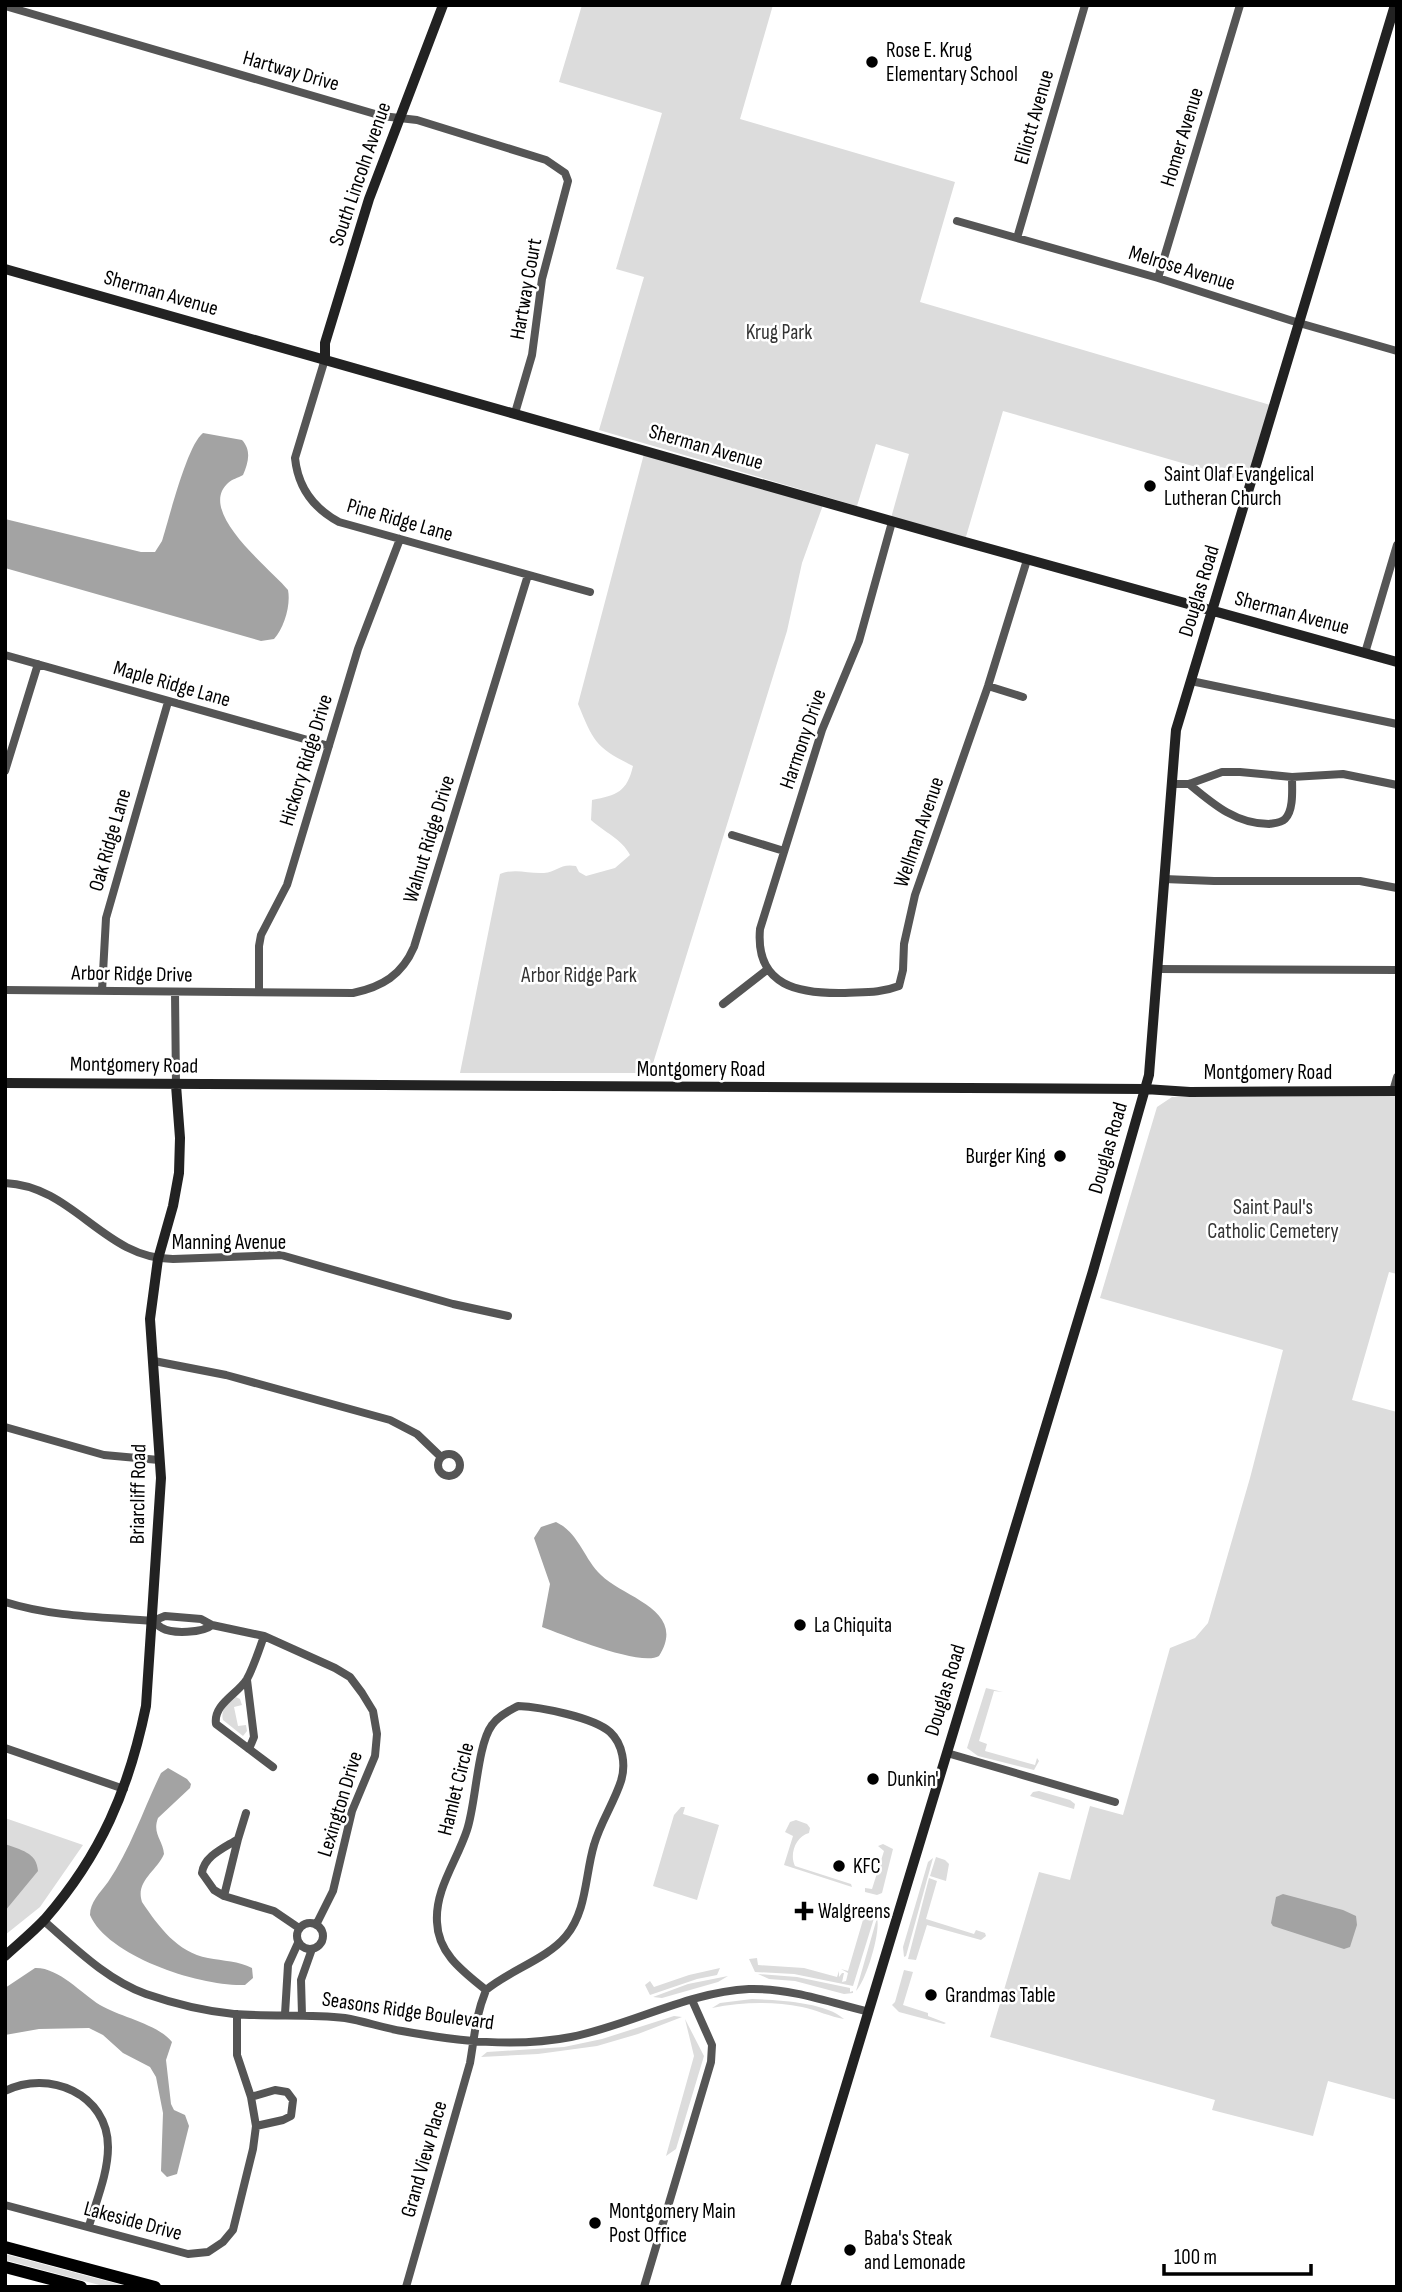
<svg xmlns="http://www.w3.org/2000/svg" width="1402" height="2292" viewBox="0 0 1402 2292" font-family="'Sofia Sans Condensed',sans-serif">
<style>
.green{fill:#dcdcdc}
.water{fill:#a3a3a3}
.lines{fill:none;stroke-linecap:round;stroke-linejoin:round}
.street{stroke:#555;stroke-width:8}
.secondary{stroke:#222;stroke-width:10}
.primary{stroke:#000;stroke-width:12}
.poi-dot{fill:#000;stroke:#fff;stroke-width:2.5}
.labels{text-anchor:middle;dominant-baseline:central;stroke-width:5;stroke-linejoin:round;paint-order:stroke}
.poi-label{font-size:21px;fill:#000;stroke:#fff;text-anchor:start}
.street-label{font-size:21px;fill:#000;stroke:#fff}
.park-label{font-size:21px;fill:#333;stroke:#fff}
</style>
<rect width="100%" height="100%" fill="#fff"/>
<!-- green -->
<path class="green" d="M582,5h191l-33,114 215,63 -35,120 354,104 -23,77 -248,-72 -38,129 -74,-22 18,-64 -33,-10 -19,62 -258,-76 45,-153 -28,-8 46,-156 -103,-31z
M645,450l178,55 -21,58 -15,68 -137,442h-190l40,-199c16,-6 28,0 44,-1 13,-1 16,-10 32,-7l3,6 7,4 29,-8 15,-13c-8,-16 -26,-23 -39,-35l1,-20c25,-5 35,-8 41,-34 -38,-19 -39,-24 -55,-62z
M1397,1096v178l-8,-2 -37,128 45,12v688l-69,-19 -15,55 -101,-26 3,-10 -225,-63 49,-165 31,8 20,-74 33,9 47,-167 25,-10 13,-15 42,-145 33,-128 -183,-52 57,-191 15,-10z
M986,1688l17,4 -9,-1 -15,50 8,3 -2,7 50,14 2,-7 2,3 -5,9 -56,-14 -11,-8z
M236,1697l4,2 2,6 -8,2 4,19 8,-1 1,6 -4,5 -20,-16c-3,-11 5,-16 13,-23z
M1039,1791l31,9 5,4 -1,5 -44,-13 3,-4z
M681,1807h4l-2,7 36,11 -22,75 -44,-14 21,-71z
M5,1818l78,27 -43,62 -35,28z
M796,1820l11,4 3,4 -1,5c-13,3 -20,21 -14,33l56,18 1,3 -68,-22 9,-29 -8,-4 5,-10z
M883,1844l10,5 -11,44 -5,2 -12,-3v-4l7,1 12,-38 -6,-5z
M936,1857l9,3 4,4 -3,17 -16,-5z
M933,1858l-27,98 -2,1 -1,-10 25,-85z
M929,1878l8,3 -11,38 48,15 2,-4 9,3 1,3 -5,4 -54,-15 -11,35 -8,-1z
M861,1907l14,8 -22,71 -59,-12 -39,-2 -6,-13 8,-1 1,7 46,3 33,9 2,-6v6l3,-4h2l-2,9 4,-1 2,-8 -7,-4 7,2 17,-58 -6,-3z
M877,1918c4,14 -11,63 -21,73z
M720,1968l-3,7 -20,4 -47,16 -5,-10 5,-4 4,6 35,-12z
M904,1970l9,2 -10,33 25,8v3l18,7 -2,1 -45,-12 -7,-7 3,-3z
M758,1974l39,3 53,11v4l3,-1v2l-9,1 -49,-13 -26,-2z
M728,1976l-10,6 -56,16 -9,-1 35,-13z
M752,1999c25,1 74,3 92,20 -13,-2 -28,-9 -42,-12 -30,-6 -60,-5 -90,1l8,-5z
M674,2016l8,1 -44,17 -41,12 -59,8 -57,3 6,-5 77,-5 38,-8z
M685,2019l19,37 -28,93 -10,7 28,-100z
M5,2254l124,33h-22l-102,-27z"/>
<!-- water -->
<path class="water" d="M203,433l39,7c10,11 6,23 1,35 -5,3 -11,4 -15,8 -32,29 43,86 60,107 3,15 -4,38 -14,49l-13,2 -256,-73v-49l136,33h14l7,-11c7,-22 25,-96 41,-108z
M556,1522c23,11 28,37 45,53 23,23 87,35 58,81 -18,11 -95,-21 -117,-29l8,-43 -16,-46 7,-11z
M168,1768l19,11 4,5 -1,4 -32,30c-6,16 5,22 6,36 -7,17 -29,27 -22,48 17,25 35,50 66,56 15,3 31,3 44,10l1,10 -8,7c-43,2 -137,-28 -155,-70 0,-13 10,-22 18,-33 23,-34 35,-72 53,-109z
M5,1844c15,6 32,8 33,27l-33,40z
M1283,1894l60,16 13,6 1,9 -7,22 -6,2 -71,-23 -2,-3 5,-26z
M35,1968c23,-1 46,25 65,37 20,12 58,19 72,37l-6,18 5,44 3,6 11,5 4,11 -12,48 -10,3 -6,-6 2,-58 -7,-36 -6,-10 -27,-14 -20,-18 -14,-7 -50,1 -34,6v-47z"/>
<g class="lines">
<!-- street -->
<path class="street" d="M5,6l377,110 35,4 129,40 19,13 3,8 -26,98 -10,76 -17,58
M957,221l201,57 141,45 98,28
M1017,238l68,-233
M1158,278l82,-273
M325,359l-30,99c3,30 18,50 44,64l251,70
M892,522l-33,119 -37,89 -62,199c-5,58 40,65 85,64 19,-1 36,0 54,-7l4,-16 1,-26 11,-49 73,-209 39,-126
M1365,653l32,-108
M5,655l324,91
M1191,681l206,43
M988,686l35,11
M5,771l33,-107
M1172,784h17l33,-12h18l52,5 51,-3 54,11
M1189,784c24,20 47,40 80,40 6,-1 12,-1 16,-5 9,-9 7,-30 7,-42
M732,835l52,16
M1164,879l50,2h146l37,7
M1157,969l240,1
M5,990l348,3c29,-6 49,-18 61,-46l114,-372
M102,991l4,-73 62,-216
M175,992l1,93
M259,992v-46l2,-11 26,-50 71,-236 42,-110
M723,1004l45,-35
M1393,1091l4,-14
M5,1183c69,3 99,76 168,76l108,-4 172,49 55,12
M154,1361l72,14 164,45 27,14 24,23
M5,1427l99,28 55,5
M438 1465a11 11 0 1 1 22 0a11 11 0 1 1-22 0Z
M5,1602c47,15 99,15 148,19l12,-5 36,3 11,6 52,11 71,32 15,9 12,16 11,18 4,23 -2,22 -23,55 -19,80 -17,34
M153,1621c3,2 5,5 9,7 10,6 41,5 50,-3
M264,1636c-5,14 -10,30 -17,43 -9,15 -34,25 -31,45l57,43
M247,1680l7,57 -5,12
M518,1706c22,1 75,11 92,26 13,12 16,33 11,49 -7,22 -21,42 -27,64 -9,30 -7,66 -28,91 -19,23 -56,34 -80,54 -22,-18 -48,-36 -49,-68 -2,-33 20,-61 30,-92 9,-26 10,-85 25,-105 6,-9 17,-14 26,-19z
M5,1748l119,41
M947,1753l168,49
M238,1839l-14,57 -10,-6 -12,-17c2,-17 22,-25 36,-34z
M238,1839l8,-26
M224,1896l50,15 25,17
M44,1921c31,27 63,59 102,73 29,10 58,17 88,20 37,3 74,0 111,4 19,3 38,10 57,13 55,10 113,17 169,6 60,-12 117,-45 178,-48 41,-1 80,13 120,23
M297 1936a13 13 0 1 1 26 0a13 13 0 1 1-26 0Z
M285,2014l3,-49 10,-22
M302,2015l-1,-35 11,-31
M5,2091c44,-22 103,3 103,56 0,27 -12,54 -19,79
M251,2097l24,-7 12,2 6,8 -2,16 -8,4 -27,6
M5,2205l183,49 20,-2 15,-10 10,-12 20,-81 3,-23 -5,-29 -14,-42v-41
M406,2287l64,-224c5,-29 5,-45 16,-73
M644,2287l67,-225 1,-17 -20,-45"/>
<!-- secondary -->
<path class="secondary" d="M5,269l953,271 439,122
M325,359v-16l44,-144 74,-194
M5,1083l1140,6 45,3 207,-1
M5,1956c13,-12 28,-24 40,-37 56,-64 84,-130 101,-213l15,-228 -11,-159 8,-60 15,-53 6,-33 1,-35 -4,-53
M785,2287l308,-1016 56,-196 27,-345 219,-725"/>
<!-- primary -->
<path class="primary" d="M5,2247l150,40
M5,2267l76,20"/>
</g>
<!-- markers -->
<g class="poi-dot">
<circle cx="872" cy="62" r="7"/>
<circle cx="1150" cy="486" r="7"/>
<circle cx="1060" cy="1156" r="7"/>
<circle cx="800" cy="1625" r="7"/>
<circle cx="873" cy="1779" r="7"/>
<circle cx="839" cy="1866" r="7"/>
<path d="M800.5 1900.5h7v7h7v7h-7v7h-7v-7h-7v-7h7z"/>
<circle cx="931" cy="1995" r="7"/>
<circle cx="595" cy="2223" r="7"/>
<circle cx="850" cy="2250" r="7"/>
</g>
<g class="labels">
<!-- poi labels -->
<g class="poi-label">
<text x="886" y="50">Rose E. Krug<tspan x="886" dy="24">Elementary School</tspan></text>
<text x="1164" y="474">Saint Olaf Evangelical<tspan x="1164" dy="24">Lutheran Church</tspan></text>
<text x="1046" y="1156" text-anchor="end">Burger King</text>
<text x="814" y="1625">La Chiquita</text>
<text x="887" y="1779">Dunkin'</text>
<text x="853" y="1866">KFC</text>
<text x="818" y="1911">Walgreens</text>
<text x="945" y="1995">Grandmas Table</text>
<text x="609" y="2211">Montgomery Main<tspan x="609" dy="24">Post Office</tspan></text>
<text x="864" y="2238">Baba's Steak<tspan x="864" dy="24">and Lemonade</tspan></text>
</g>
<!-- street labels -->
<g class="street-label">
<text transform="translate(291 71) rotate(16)">Hartway Drive</text>
<text transform="translate(1034 117) rotate(-74)">Elliott Avenue</text>
<text transform="translate(1182 137) rotate(-73)">Homer Avenue</text>
<text transform="translate(360 174) rotate(-71)">South Lincoln Avenue</text>
<text transform="translate(1182 268) rotate(17)">Melrose Avenue</text>
<text transform="translate(526 289) rotate(-80)">Hartway Court</text>
<text transform="translate(161 293) rotate(16)">Sherman Avenue</text>
<text transform="translate(706 447) rotate(16)">Sherman Avenue</text>
<text transform="translate(400 520) rotate(16)">Pine Ridge Lane</text>
<text transform="translate(1199 591) rotate(-73)">Douglas Road</text>
<text transform="translate(1292 613) rotate(15)">Sherman Avenue</text>
<text transform="translate(172 684) rotate(16)">Maple Ridge Lane</text>
<text transform="translate(803 739) rotate(-71)">Harmony Drive</text>
<text transform="translate(306 760) rotate(-73)">Hickory Ridge Drive</text>
<text transform="translate(919 832) rotate(-71)">Wellman Avenue</text>
<text transform="translate(429 839) rotate(-73)">Walnut Ridge Drive</text>
<text transform="translate(110 840) rotate(-74)">Oak Ridge Lane</text>
<text transform="translate(132 974) rotate(1)">Arbor Ridge Drive</text>
<text transform="translate(134 1065) rotate(1)">Montgomery Road</text>
<text x="701" y="1069">Montgomery Road</text>
<text x="1268" y="1072">Montgomery Road</text>
<text transform="translate(1108 1148) rotate(-74)">Douglas Road</text>
<text x="229" y="1242">Manning Avenue</text>
<text transform="translate(138 1494) rotate(-89)">Briarcliff Road</text>
<text transform="translate(945 1690) rotate(-73)">Douglas Road</text>
<text transform="translate(456 1789) rotate(-76)">Hamlet Circle</text>
<text transform="translate(340 1804) rotate(-73)">Lexington Drive</text>
<text transform="translate(408 2011) rotate(8)">Seasons Ridge Boulevard</text>
<text transform="translate(424 2159) rotate(-74)">Grand View Place</text>
<text transform="translate(133 2221) rotate(15)">Lakeside Drive</text>
</g>
<!-- park labels -->
<g class="park-label">
<text x="779" y="332">Krug Park</text>
<text x="579" y="975">Arbor Ridge Park</text>
<text x="1273" y="1207">Saint Paul's<tspan x="1273" dy="24">Catholic Cemetery</tspan></text>
</g>
</g>
<!-- border -->
<rect width="1402" height="2292" fill="none" stroke="#000000" stroke-width="14"/>
<!-- scale -->
<path d="M1164 2264v10h147v-10" fill="none" stroke="#000000" stroke-width="3.5"/>
<text x="1174" y="2264" font-size="21" fill="#000000" stroke="#ffffff" stroke-width="5" paint-order="stroke">100 m</text>
</svg>
